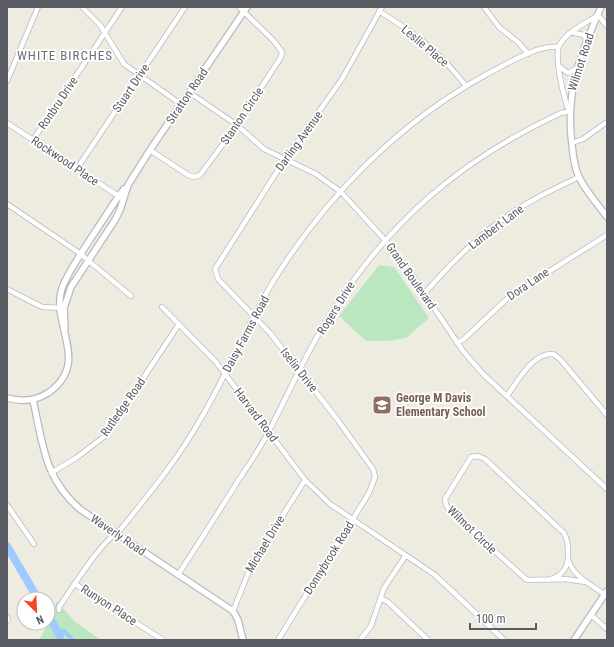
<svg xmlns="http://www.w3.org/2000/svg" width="614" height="647" viewBox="0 0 614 647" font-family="'Roboto Condensed',sans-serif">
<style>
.green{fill:#bbe7c0}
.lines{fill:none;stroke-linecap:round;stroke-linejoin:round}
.canal{stroke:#9fcaff;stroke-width:4.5}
.river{stroke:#9fcaff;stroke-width:8}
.minor-casing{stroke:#b9bac1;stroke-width:6}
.tertiary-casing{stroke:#b9bac1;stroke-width:8}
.minor{stroke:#fff;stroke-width:4.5}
.tertiary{stroke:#fff;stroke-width:5.5}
.labels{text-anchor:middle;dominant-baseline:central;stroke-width:3.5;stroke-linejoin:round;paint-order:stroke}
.street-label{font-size:12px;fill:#595c63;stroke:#fff}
.education-label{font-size:12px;font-weight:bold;fill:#785e54;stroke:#fff;text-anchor:start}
.neighbourhood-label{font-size:13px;letter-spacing:1px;fill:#6a6e75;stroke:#fff}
</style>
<rect width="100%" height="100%" fill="#eeece1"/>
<!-- green -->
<path class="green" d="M379,265l15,2 35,51 -23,20 -18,3h-22l-27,-25z
M57,601l17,20 27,19h-63l5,-6z"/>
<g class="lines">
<!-- canal -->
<path class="canal" d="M59,632l5,-1 7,7"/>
<!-- river -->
<path class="river" d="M7,546l31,53
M48,615l12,21"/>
<defs>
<path id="minor" d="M82,7l18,18 24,39 58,41
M484,7l15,20 20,16 9,11
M379,11c36,23 61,41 87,75
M574,33l10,2 3,7
M560,67l8,6 9,-5
M7,81l31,-74
M190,93l47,32 27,24 52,25 25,18 44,48 25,32 53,79 20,23 124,115
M7,123l113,74
M33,140l89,-133
M572,143l11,-4 24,-17
M150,150l38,25 6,2 6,-2 37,-50 44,-68 1,-5 -8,-11 -35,-34
M76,170l109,-163
M7,204l71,48 53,44
M7,289l35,18 20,1
M425,293c24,-28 50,-55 81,-76 22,-16 48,-28 73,-40
M162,307l54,55 89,118 25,24 105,71 69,65
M457,343l7,-4 46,-43 97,-61
M507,396c10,-14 26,-44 46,-42l7,5 47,56
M51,473l25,-15 29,-22 74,-112
M7,505l27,39
M568,559c5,18 23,25 37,36
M178,575c19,-30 39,-60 58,-91 9,-14 20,-29 28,-44 22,-40 39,-82 63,-120 59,-97 133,-160 234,-207l8,-2c-5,-13 -16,-56 -9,-67 8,-13 26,-21 38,-29l9,11
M548,580c6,-2 13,-4 16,-10 6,-8 5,-28 0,-37l-79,-74 -7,-3 -7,1 -26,42 1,6 4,6 77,69 38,-1 21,3
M75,584l88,56
M380,598l8,4 40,38
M59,610v-3c16,-23 40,-63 62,-78 28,-35 57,-70 79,-109 27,-46 47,-95 74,-140 53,-85 126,-158 213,-206 18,-9 51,-30 71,-27
M233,611l18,-45 54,-86
M591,615l16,14
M7,617l1,3
M278,640l91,-147 6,-16 -2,-8 -36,-50 -67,-86 -52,-54 -3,-10 70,-110 57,-80 40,-72
M360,640l11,-14 13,-38 22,-33"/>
<path id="tertiary" d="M601,7c-21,48 -36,84 -29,138 1,10 2,22 7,32 7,15 19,27 28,40
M65,329l-1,-21 7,-21 44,-67 5,-10 8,-25 22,-35 97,-143
M7,398c14,4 28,3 41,-5 44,-31 2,-68 14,-105 7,-18 19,-34 29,-50 11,-16 21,-33 33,-49
M33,400c10,44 11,79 48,110l152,101 5,9 5,20
M574,640l33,-49"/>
</defs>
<!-- minor casing -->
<use href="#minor" class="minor-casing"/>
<!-- tertiary casing -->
<use href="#tertiary" class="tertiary-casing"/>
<!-- minor -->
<use href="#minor" class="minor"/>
<!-- tertiary -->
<use href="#tertiary" class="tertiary"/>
</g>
<!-- icons -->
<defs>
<symbol id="school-square" viewBox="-11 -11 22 22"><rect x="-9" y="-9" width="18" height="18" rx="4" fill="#8d6e63" stroke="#fff"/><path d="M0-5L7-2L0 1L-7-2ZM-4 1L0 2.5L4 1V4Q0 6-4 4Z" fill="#fff"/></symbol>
</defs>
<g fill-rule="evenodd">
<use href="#school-square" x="371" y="394" width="22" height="22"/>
</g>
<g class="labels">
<!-- street labels -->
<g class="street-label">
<text transform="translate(425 46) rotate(40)">Leslie Place</text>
<text transform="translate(581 62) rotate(-72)">Wilmot Road</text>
<text transform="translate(131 88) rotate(-56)">Stuart Drive</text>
<text transform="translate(187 96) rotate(-56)">Stratton Road</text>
<text transform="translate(58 103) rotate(-56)">Ronbru Drive</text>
<text transform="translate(242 116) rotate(-56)">Stanton Circle</text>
<text transform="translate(299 141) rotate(-54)">Darling Avenue</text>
<text transform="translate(65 161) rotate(34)">Rockwood Place</text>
<text transform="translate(496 227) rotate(-37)">Lambert Lane</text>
<text transform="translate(411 276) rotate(55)">Grand Boulevard</text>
<text transform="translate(528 284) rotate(-34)">Dora Lane</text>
<text transform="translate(336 308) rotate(-58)">Rogers Drive</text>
<text transform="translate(246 334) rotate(-62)">Daisy Farms Road</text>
<text transform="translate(299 370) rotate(52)">Iselin Drive</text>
<text transform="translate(123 407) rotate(-55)">Rutledge Road</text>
<text transform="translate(256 415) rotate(53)">Harvard Road</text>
<text transform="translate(472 530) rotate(44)">Wilmot Circle</text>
<text transform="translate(118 535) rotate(34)">Waverly Road</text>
<text transform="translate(265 544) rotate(-59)">Michael Drive</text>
<text transform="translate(329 558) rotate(-58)">Donnybrook Road</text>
<text transform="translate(109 605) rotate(33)">Runyon Place</text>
</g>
<!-- education labels -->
<g class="education-label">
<text x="396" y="398">George M Davis<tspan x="396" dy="14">Elementary School</tspan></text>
</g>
<!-- neighbourhood labels -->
<g class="neighbourhood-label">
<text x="65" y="55">WHITE BIRCHES</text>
</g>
</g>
<!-- border -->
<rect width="614" height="647" fill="none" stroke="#595c63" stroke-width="16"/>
<!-- north arrow -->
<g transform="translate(36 611) rotate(156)"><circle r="19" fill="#ffffff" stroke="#bdbec1"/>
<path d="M0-3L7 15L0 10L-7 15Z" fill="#f54820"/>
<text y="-6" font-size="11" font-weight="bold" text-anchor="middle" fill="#595c63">N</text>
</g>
<!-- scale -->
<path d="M470 623v6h66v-6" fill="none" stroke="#595c63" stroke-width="2"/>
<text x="476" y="623" font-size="12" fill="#595c63" stroke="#ffffff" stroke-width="3" paint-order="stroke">100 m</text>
</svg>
